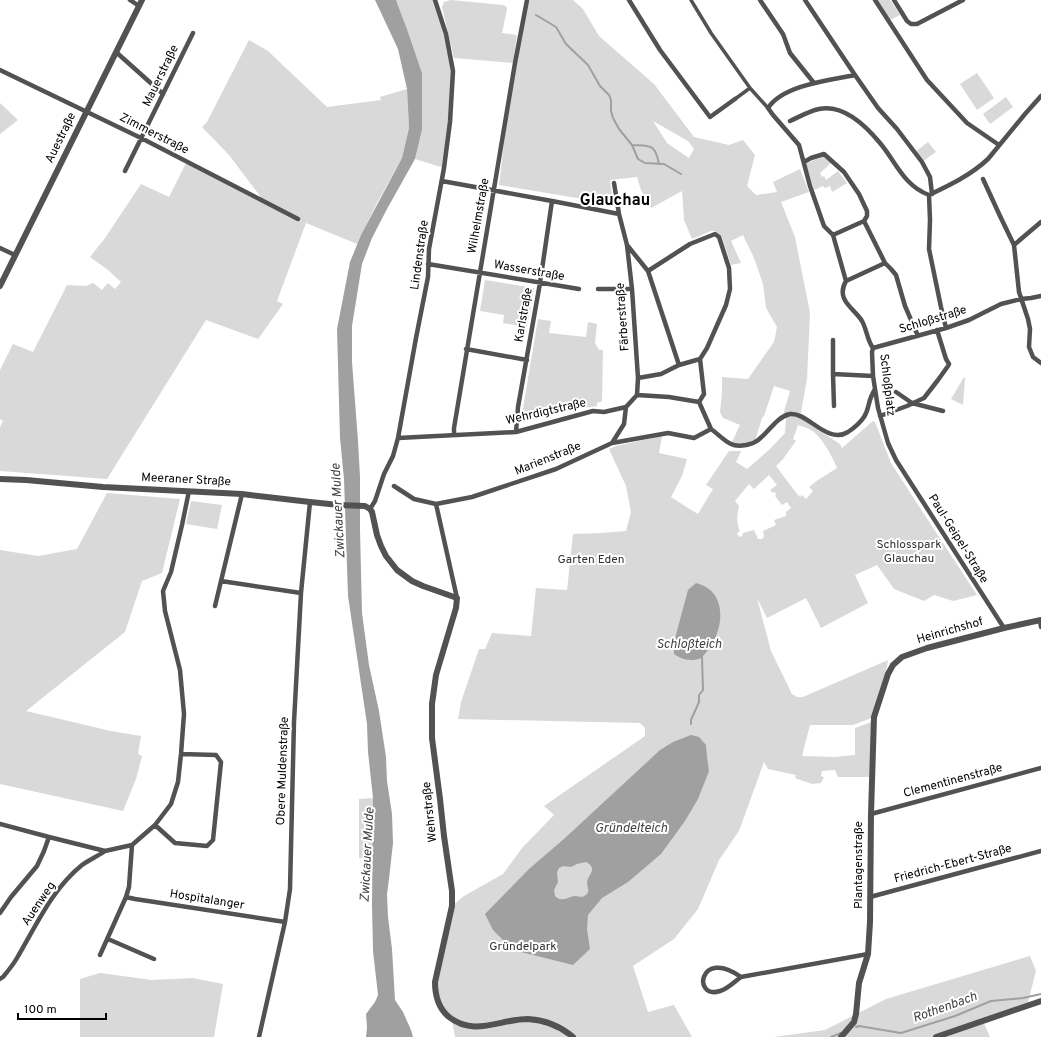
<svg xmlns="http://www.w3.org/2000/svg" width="1041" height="1037" viewBox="0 0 1041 1037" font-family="Overpass,sans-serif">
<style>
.green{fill:#d9d9d9;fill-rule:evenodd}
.water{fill:#a0a0a0;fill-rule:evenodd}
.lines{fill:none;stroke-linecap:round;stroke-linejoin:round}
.stream{stroke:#a0a0a0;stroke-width:2}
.pedestrian{stroke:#525252;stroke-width:3.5}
.minor{stroke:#525252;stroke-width:4.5}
.tertiary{stroke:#525252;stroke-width:6}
.labels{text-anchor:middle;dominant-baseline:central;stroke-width:4;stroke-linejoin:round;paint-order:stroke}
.street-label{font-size:12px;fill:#000;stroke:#fff}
.park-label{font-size:12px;fill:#303030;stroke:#fff}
.water-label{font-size:13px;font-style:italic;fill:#414141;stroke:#fff}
.district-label{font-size:16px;font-weight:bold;fill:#000;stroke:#fff}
</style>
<rect width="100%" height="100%" fill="#fff"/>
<!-- green -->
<path class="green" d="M396,0h39l18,71 -9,97 -29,-9 7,-29v-57l-15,-44z
M451,0l52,5 3,1 1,3 -5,24 15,2 -4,28 -59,-5 -12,-51 2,-5z
M527,0h46l10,9 16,27 55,48 40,53 35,8 14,-5 12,15 -8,31 9,9 21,-3 -4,-10 27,-13 9,23 -28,10 14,35 15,76 -3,66 -7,39 40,26 2,4 31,-27 2,1 16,41 31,48 55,84 -24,6 -19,-6 -10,6 -30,-12 -17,-24 -22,10 13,28 -47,25 -15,-30 -39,20 -10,-20 14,53 21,43 5,3h6l85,-37 -5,28 -9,29 -21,8h-43l-8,31 33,1 20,-2v-27l19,-7 -5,56h-31l-3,-7 -13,1 -1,5 3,1 -3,6 -9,1 -17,-6 1,-3 -28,-6 -4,-7 -25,69 -20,29 -21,49 -24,30 -41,27 15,46 26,-7 18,32h-237l-3,-17 -7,-6 -10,-24 17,-84 12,-10 39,-22 19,-26 32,-33 -10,-9 101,-70v-8l-5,-5 -182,-4 3,-17 18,-53h6l7,-16 39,3 5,-48 31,2 6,-56 28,-1 25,-2 5,-19 -5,-26 -17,-37 7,-3 46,-10 -3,17 28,6 -5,17 -11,21 17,11 10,6 15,-25 -7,-4 23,-34h12l-5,11 11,7 24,-21 14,-15 1,-15 -3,-3 7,-24 -16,-5 -10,30 -2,2 -7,23 -15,3 -8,-2 8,-17 -17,-7 -3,-6 2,-19v-16l26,2 26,-37 3,-15 -11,-19 -3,-24 -9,-26 -11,-23 -12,6 10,22 -10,2 -9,-28 -7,-6h-4l-19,8 -8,-19 -2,-29 -31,17 -10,-18 -4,-13 -27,3 3,24 -114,-19 9,-75zM653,121l35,20 6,8 -5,9 -22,-15zM798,425c6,2 13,4 17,8 9,8 18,25 22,35l-19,12 -9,7 4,4 -7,8 -4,-4 -2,2 -3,-3 -21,-28 7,-7 13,-18 -3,-2zM769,475l8,10 -7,5 3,3 2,-1 1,2 -1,2 7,9 5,-3 4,6 -5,4v4l-12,4 2,5 -13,6 1,5 -2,3h-4l-4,-9 -11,3 -1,3 -2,1 -2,-2 -1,-2 3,-2c-4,-8 -3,-17 -1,-25l-4,-5 14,-17 5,5z
M877,0h13l10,15 -10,5z
M249,40l19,11 59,56 54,-7 -1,-3 27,-8 2,39 -7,30 -25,45 -20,41 -51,-21 -29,78 6,3 -25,35 -52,-19 -99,159 -107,-8v-44l3,-6 -3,-2v-49l13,-26 20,8 34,-67 19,1 7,-3 9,7 6,-7 7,6 6,-7 -13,-12 -18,-13 15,-19 36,-54 28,13 18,-36 76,39 -34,-45 -27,-28 5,-5 3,-6z
M977,73l17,25 -17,12 -17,-26z
M1006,97l7,10 -23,17 -7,-10z
M0,103l18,17 -18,14z
M928,142l8,10 -14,10 -7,-10z
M822,156l9,7 -11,10 2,4 2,-1 2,4 12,-9 9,12 -15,9 -2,-6 -5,2 -2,-2 -9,4 -8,-25v-1z
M485,280l49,8 -7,39 -24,-4 1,-8 -24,-4z
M538,319l13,2 -2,12 37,4 2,-15 9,2 -2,19 4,7h4l-1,51 -5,2v3l-13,2 -5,-3 -57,15h-1z
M964,377l1,1 -2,27 -12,-6z
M107,493l73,6 -18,74 -20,8 -17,51 -99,79 85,20 30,5 -3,18 4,2 -6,23 -13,32 -123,-27v-234l38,6 39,-7z
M191,501l31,4 -5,24 -31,-5z
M373,798v61l-14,-1v-59z
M1030,956l6,15 -9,35 -44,15 7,16h-216l51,-7 61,-31z
M100,973l52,7 41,-2 30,6 -9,53h-134v-58z"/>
<!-- water -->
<path class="water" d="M375,0h21l11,29 15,44v57l-7,29 -28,50 -15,29 -10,26 -10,62v36l6,79 2,36v53l2,83 7,52 10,46 7,46 1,24 5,33 1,29 -4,36 -2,15 1,23 4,32 3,51 8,12 8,18 2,7h-47l1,-10 -1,-13 9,-12 3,-7 -5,-44 -1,-46 1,-107 -5,-46 -1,-28 -19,-128 -4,-117 -4,-41 -3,-109 13,-67 11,-27 41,-77 7,-30 -2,-39 -9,-40z
M696,583c29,7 29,39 16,61 -3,4 -7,11 -11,14 -9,4 -19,2 -27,-4v-12l14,-52z
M691,735l8,2 7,8 1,12 2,14 -11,28 -13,22 -24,33 -33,28 -26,16 -14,17 -1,14 3,20 -17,16 -60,-15 -20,-20 -8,-16 44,-45 36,-31 81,-75 14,-13 13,-8zM586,862c13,7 1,13 1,21 1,7 4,10 -5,14 -2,0 -5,-1 -7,-1 -8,1 -13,7 -20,0l-1,-6 4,-8 -1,-10 2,-4 4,-2 8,1 6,-3z"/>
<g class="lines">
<!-- stream -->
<path class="stream" d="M536,15l20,12 10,17 22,21 12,21 9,9 2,5v11l2,7 6,11 13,16 6,14 7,4 19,1 17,10
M632,145c18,1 23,-2 27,19
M691,724v-4l8,-18v-7l4,-5 -1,-33
M856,1027l3,-1 42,7 54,-17 36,-15 32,-3 18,-4
M831,1037l10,-4"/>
<!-- pedestrian -->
<path class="pedestrian" d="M691,0l20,33 39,55 18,20
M735,99l15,-11"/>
<!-- minor -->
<path class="minor" d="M130,0l9,6
M629,0l31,50 50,67 25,-18
M760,0l23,34 7,19 24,30
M805,0l50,75 23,33 19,21 25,33 8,15 2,17
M875,0l52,80 40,43 32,22
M894,0l13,21 4,3h6l46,-24
M116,52l47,42
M0,70l141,68 157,81
M790,121c9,-4 19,-10 29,-12 24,-5 47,17 61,34 16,19 24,43 49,52
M804,162l7,-4 13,-4 20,18 15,22 8,17v5l-3,5
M125,171l68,-138
M983,179l17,37 14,29 5,47 9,27 2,10 -1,18 4,10 8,6
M442,181l110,20 67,13
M864,221l21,42 6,6 5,6 9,31 13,30
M833,235l-9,-9 -14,-40 -11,-41 -26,-30 -5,-7c15,-23 62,-28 87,-33
M833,235l13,46
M833,235l31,-14
M627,245l21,26 31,94
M1014,245l27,-23
M0,248l15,7
M428,264l151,25
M648,271l42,-27 25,-10 4,3 10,31 1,21 -4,16 -19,43 -7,11 4,35 -5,8
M846,281c-11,19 8,27 16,40 5,9 5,19 11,27l-1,4 1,24 5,32 10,35 8,17 108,168
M846,281l39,-18
M598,289h34
M946,328l-5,-21 -12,-58 1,-29 -1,-25c21,-10 42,-20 59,-36l37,-45 16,-18
M833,340v34
M873,348l73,-20 23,-8 32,-16 20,-5 10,-1 10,-2
M466,349l61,11
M638,378l23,-4 18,-9 21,-6
M896,392l16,11 31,8
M637,395l32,2 30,5
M699,402l12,27
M834,406l-1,-32 40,2
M880,416l27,-10 17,-8 14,-18 10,-14 1,-2 -3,-5 -9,-29
M711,429c6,4 13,12 20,15 4,2 10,2 15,1 3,-1 6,-1 9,-3 12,-6 20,-25 35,-28 18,-2 37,31 58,18 6,-4 12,-9 16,-15 4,-6 4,-11 6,-17 1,-4 3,-7 5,-11
M516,432l2,-25 22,-124 12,-82
M454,435v-7l61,-365 12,-63
M398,438l118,-6 77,-21 11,1 22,-5
M612,443l12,-19 2,-17 11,-12 1,-17 -6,-89 -5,-44 -8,-31 -5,-31
M394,486l20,13 22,5 36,-7 84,-28 56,-26 56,-10 26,5 17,-9
M436,504l21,94
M370,509l5,-8 9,-27 9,-18 5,-18 18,-100 12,-61 1,-28 15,-81 6,-46 3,-51 -7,-37 -11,-34
M221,581l80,12
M215,606l27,-112
M1040,620l1,7
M871,814l170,-46
M0,824l49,13 56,14 27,-6 23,-20 16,-21 7,-22 3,-28 3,-40 -4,-44 -15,-59 -2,-20 8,-19 11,-47 7,-34
M155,825l20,18 32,3 6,-6 8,-78 -5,-7 -35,-1
M126,897l9,2 150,23
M870,897l171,-46
M0,913l11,-16 26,-31 7,-15 5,-14
M108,939l46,20
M100,955l26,-58 3,-10 3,-42
M741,977c-42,-30 -49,23 -21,14 8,-2 14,-9 21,-14l127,-23
M0,979l3,-2c5,-6 10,-12 14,-19 19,-32 35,-69 65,-93 7,-5 16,-9 23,-14
M259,1037l26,-115 5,-33 4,-167 7,-129 9,-91"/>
<!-- tertiary -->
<path class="tertiary" d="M0,286l142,-286
M0,479l26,1 77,7 139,7 68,8 29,3 26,1 5,3 2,3 5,23 4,11 5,10 11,14 15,11 11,5 34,12 -1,10 -20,67 -4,29v34l8,61 4,37 8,55v15l-17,76c0,14 3,26 14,35 25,20 51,2 79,2 18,1 32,7 45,18
M841,1037l13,-15 2,-8 3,-31 9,-29 2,-32 1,-108 3,-97 14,-43 5,-9 9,-8 25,-9 77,-20 37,-8
M936,1037l105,-36"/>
</g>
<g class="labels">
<!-- street labels -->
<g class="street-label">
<text transform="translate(161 76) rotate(-64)">Mauerstraße</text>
<text transform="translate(154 134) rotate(27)">Zimmerstraße</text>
<text transform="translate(61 138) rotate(-64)">Auestraße</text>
<text transform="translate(479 216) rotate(-80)">Wilhelmstraße</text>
<text transform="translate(420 255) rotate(-82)">Lindenstraße</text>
<text transform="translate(529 271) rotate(10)">Wasserstraße</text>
<text transform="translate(524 315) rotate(-80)">Karlstraße</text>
<text transform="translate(623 317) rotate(-94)">Färberstraße</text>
<text transform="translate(933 320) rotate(-17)">Schloßstraße</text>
<text transform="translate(887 385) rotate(83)">Schloßplatz</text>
<text transform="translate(546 412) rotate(-13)">Wehrdigtstraße</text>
<text transform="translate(548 459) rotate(-22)">Marienstraße</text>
<text transform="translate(186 480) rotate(3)">Meeraner Straße</text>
<text transform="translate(958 539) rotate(58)">Paul-Geipel-Straße</text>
<text transform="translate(950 631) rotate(-16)">Heinrichshof</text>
<text transform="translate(283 771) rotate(-88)">Obere Muldenstraße</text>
<text transform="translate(953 781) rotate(-15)">Clementinenstraße</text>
<text transform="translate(430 812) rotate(-96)">Wehrstraße</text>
<text transform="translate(953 864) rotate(-15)">Friedrich-Ebert-Straße</text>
<text transform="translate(859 865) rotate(-90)">Plantagenstraße</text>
<text transform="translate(207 900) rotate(9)">Hospitalanger</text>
<text transform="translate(39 904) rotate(-56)">Auenweg</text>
</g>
<!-- park labels -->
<g class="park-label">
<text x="909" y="545">Schlosspark<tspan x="909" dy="14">Glauchau</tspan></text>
<text x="591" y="560">Garten Eden</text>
<text x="523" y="947">Gründelpark</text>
</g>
<!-- water labels -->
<g class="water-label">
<text transform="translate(339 511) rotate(-93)">Zwickauer Mulde</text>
<text x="689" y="645">Schloßteich</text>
<text x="631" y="829">Gründelteich</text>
<text transform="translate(368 855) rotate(-87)">Zwickauer Mulde</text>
<text transform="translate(945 1008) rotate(-20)">Rothenbach</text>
</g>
<!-- district labels -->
<g class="district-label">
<text x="615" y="201">Glauchau</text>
</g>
</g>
<!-- scale -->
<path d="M18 1013v6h88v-6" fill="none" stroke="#000000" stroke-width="2"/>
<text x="24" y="1013" font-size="12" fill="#000000" stroke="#ffffff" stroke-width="3" paint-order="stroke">100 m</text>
</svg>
